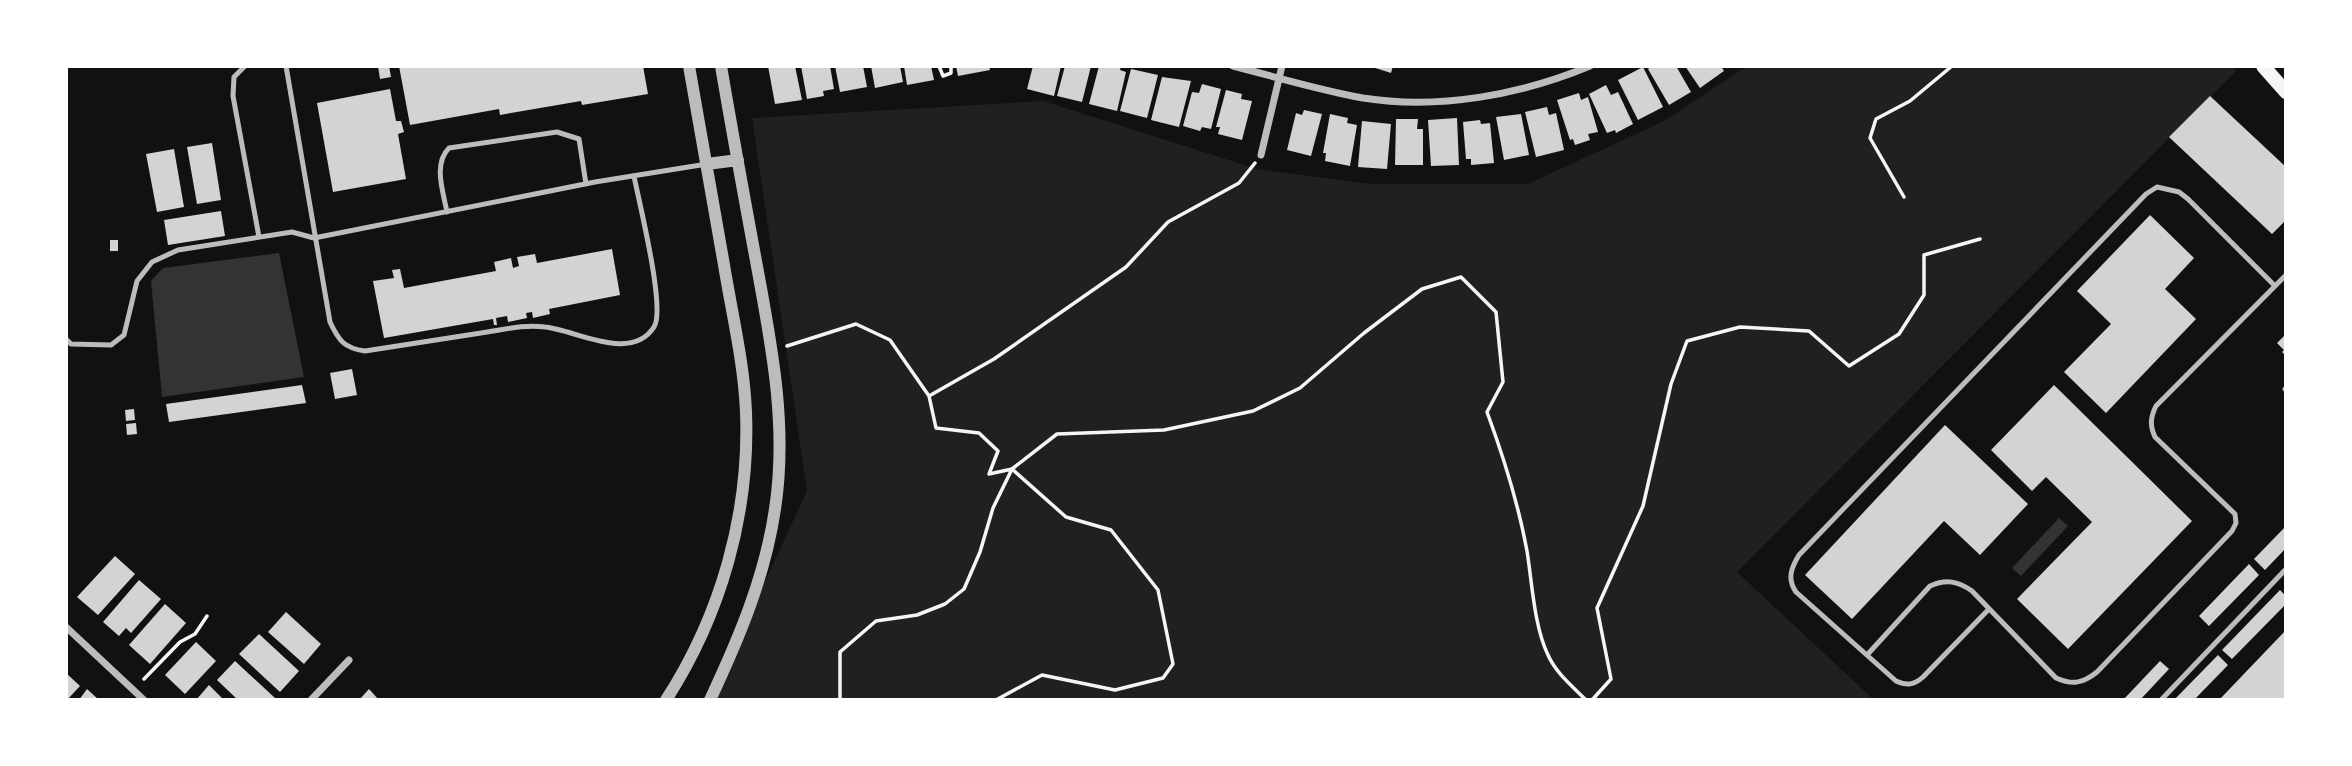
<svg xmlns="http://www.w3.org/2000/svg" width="2352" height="766" viewBox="0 0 2352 766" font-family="'Archivo Narrow',sans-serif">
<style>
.green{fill:#202020}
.water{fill:#333}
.building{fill:#d3d3d3}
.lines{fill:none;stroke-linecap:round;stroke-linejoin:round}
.path{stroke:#f5f5f5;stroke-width:3.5}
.service{stroke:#bcbcbc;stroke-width:5}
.minor{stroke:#bcbcbc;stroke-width:7}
.tertiary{stroke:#bcbcbc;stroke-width:12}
.secondary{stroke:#f5f5f5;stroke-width:14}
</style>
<rect width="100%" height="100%" fill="#111"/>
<!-- green -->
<path class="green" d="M2232,66l4,5 -499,501 136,127 -1163,1 97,-209 -55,-373 291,-17 214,68 113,15h158l136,-63 82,-54z"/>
<!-- water -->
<path class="water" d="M279,253l25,124 -142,20 -11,-116 12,-13z
M2059,518l9,8 -47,50 -9,-8z"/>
<!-- building -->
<path class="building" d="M378,66h11l2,11 -11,2z
M399,66h244l5,28 -66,11 -1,-4 -81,14 -1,-6 -89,16z
M768,66h27l7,34 -27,4z
M801,66h29l4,23 -11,2 1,5 -17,3z
M835,66h28l4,21 -27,5z
M871,66h29l3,16 -28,6z
M904,66h27l3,14 -27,5z
M956,66h33l1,4 -32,6z
M1033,66h28l-7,30 -27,-7z
M1065,66h26l-9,36 -25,-6z
M1099,66h22l-1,4 6,2 -9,39 -28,-7z
M1369,66h24l-2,7z
M1652,66h24l15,26 -22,13 -21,-36z
M1685,66h36l3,5 -24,17z
M1643,67l20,40 -25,13 -20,-40z
M1131,69l27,6 -11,43 -27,-7z
M1162,77l29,4 -12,46 -28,-7z
M1202,84l19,5 -10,40 -9,-2 -2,4 -17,-5 9,-34 7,1z
M1606,85l5,10 7,-3 15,32 -17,9 -1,-3 -8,3 -18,-39z
M390,89l6,32h5l3,11 -6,2 8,45 -73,13 -16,-89z
M1226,90l16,4 -1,5 11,2 -10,39 -24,-6 2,-7h-4z
M1579,93l2,7 7,-3 10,35 -10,2 2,6 -15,5 -2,-6 -3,1 -13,-40z
M2210,96l76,71v53l-14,14 -103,-97z
M1547,107l2,8 7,-2 8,37 -28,7 -11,-45z
M1304,110l18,4 -11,42 -24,-6 9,-37 6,2z
M1330,114l18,4 -1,5 10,2 -7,41 -25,-5 1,-8h-3z
M1521,114l8,41 -25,5 -8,-43z
M1457,118l2,47 -28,1 -3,-46z
M1396,119h22l-1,10h6v36h-28z
M1480,120l1,4 9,-1 4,40 -23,2v-6h-5l-3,-37z
M1362,121l29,3 -4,45 -29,-2z
M212,143l9,57 -24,4 -10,-57z
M174,149l10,58 -27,5 -11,-58z
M221,211l4,25 -57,9 -4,-25z
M2150,215l44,43 -29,31 31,30 -90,94 -42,-41 47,-48 -34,-33z
M110,240h8v11h-8z
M612,249l8,46 -71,14 1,5 -17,4 -1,-6 -6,1 1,5 -19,4 -1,-6 -11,2 1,7h-3l-1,-6 -109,19 -11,-57 21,-3 -2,-8 8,-1 4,19 92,-17 -2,-9 17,-4 2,10 6,-2 -2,-9 18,-3 2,9z
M2286,334v22l-4,-4 2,-2 -7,-7z
M352,369l5,26 -22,4 -5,-26z
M302,385l4,18 -137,19 -3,-18z
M2054,385l138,136 -124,128 -51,-50 75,-77 -46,-45 -14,14 -41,-41z
M134,409l1,11 -9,1 -1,-11z
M136,423l1,11 -10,1 -1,-11z
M1945,425l83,79 -48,51 -36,-34 -92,98 -47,-44z
M2286,526v22l-21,22 -11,-11z
M115,556l20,18 -37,41 -21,-18z
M2249,564l10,11 -50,51 -10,-10z
M139,580l22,19 -30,34 -5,-5 -7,8 -16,-14z
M2280,590l6,6v8l-54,55 -10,-9z
M165,604l21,19 -36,41 -21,-19z
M286,612l35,32 -17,20 -36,-32z
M2286,630v70h-67z
M259,634l40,37 -19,21 -41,-38z
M196,642l20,19 -31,33 -20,-19z
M2218,655l10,10 -34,35h-20z
M235,661l40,37 -2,2h-35l-21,-20z
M2160,661l9,8 -29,31h-17z
M66,673l14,13 -13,14h-1z
M209,685l15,15h-28z
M87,689l12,11h-20z
M369,689l10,11h-20z"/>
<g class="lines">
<!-- path -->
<path class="path" d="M939,66l4,10 8,-3v-7
M1904,197l-34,-59 6,-19 34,-18 42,-35
M787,346l69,-22 34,16 39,56 7,32 43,5 19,18 -9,23 23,-5 54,48 45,13 47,60 15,74 -10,14 -48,12 -73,-15 -46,25
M929,396l65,-37 132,-92 42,-45 71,-39 16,-20
M144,679l36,-37 15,-8 12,-18
M840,700v-48l36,-31 41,-6 28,-11 19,-15 16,-37 13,-44 19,-39 45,-35 107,-4 89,-19 47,-23 64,-55 58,-44 39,-12 35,35 7,70 -16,30c17,46 31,90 40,139 5,31 7,75 21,104 8,18 24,31 38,45
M1592,700l19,-21 -14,-71 46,-102 28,-122 16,-43 53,-14 69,4 40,35 50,-32 25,-39v-40l56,-16"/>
<!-- service -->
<path class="service" d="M245,66l-11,11 -1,19 26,141
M286,66l44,256c9,19 14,26 35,29 39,-6 78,-12 116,-18 21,-3 43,-9 64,-6 31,3 86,36 109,0 12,-18 -15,-125 -20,-151
M447,212c-4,-21 -14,-48 2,-64l108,-16 22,7 7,45
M66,339l5,5 40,1 13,-10 13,-54 15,-19 26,-12 114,-18 22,6 281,-56 112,-18
M2285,389l1,1
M1989,609l-66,68c-9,8 -16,9 -27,4l-100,-89c-9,-13 -5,-24 3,-37l347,-361 11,-7 22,5 9,7 87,87
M1867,655l63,-69c16,-7 28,-5 42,5l84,87c16,7 26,6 41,-6l135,-141 4,-8 -1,-9 -80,-77c-5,-11 -5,-19 1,-31l130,-131
M2161,700l125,-131"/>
<!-- minor -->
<path class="minor" d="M1233,66c43,11 86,24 130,32 76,12 157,-3 227,-32
M1261,155l21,-89
M66,627l78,73
M311,700l38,-40"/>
<!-- tertiary -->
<path class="tertiary" d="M707,164l31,-4
M666,700c55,-85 84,-187 80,-288 -2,-49 -14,-98 -22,-147 -11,-66 -23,-132 -35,-199
M710,700c29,-62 55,-123 65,-191 13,-84 -4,-166 -19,-248 -12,-65 -24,-130 -35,-195"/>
<!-- secondary -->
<path class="secondary" d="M2263,66l23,26"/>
</g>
<!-- border -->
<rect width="2352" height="766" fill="none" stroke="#ffffff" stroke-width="136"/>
</svg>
